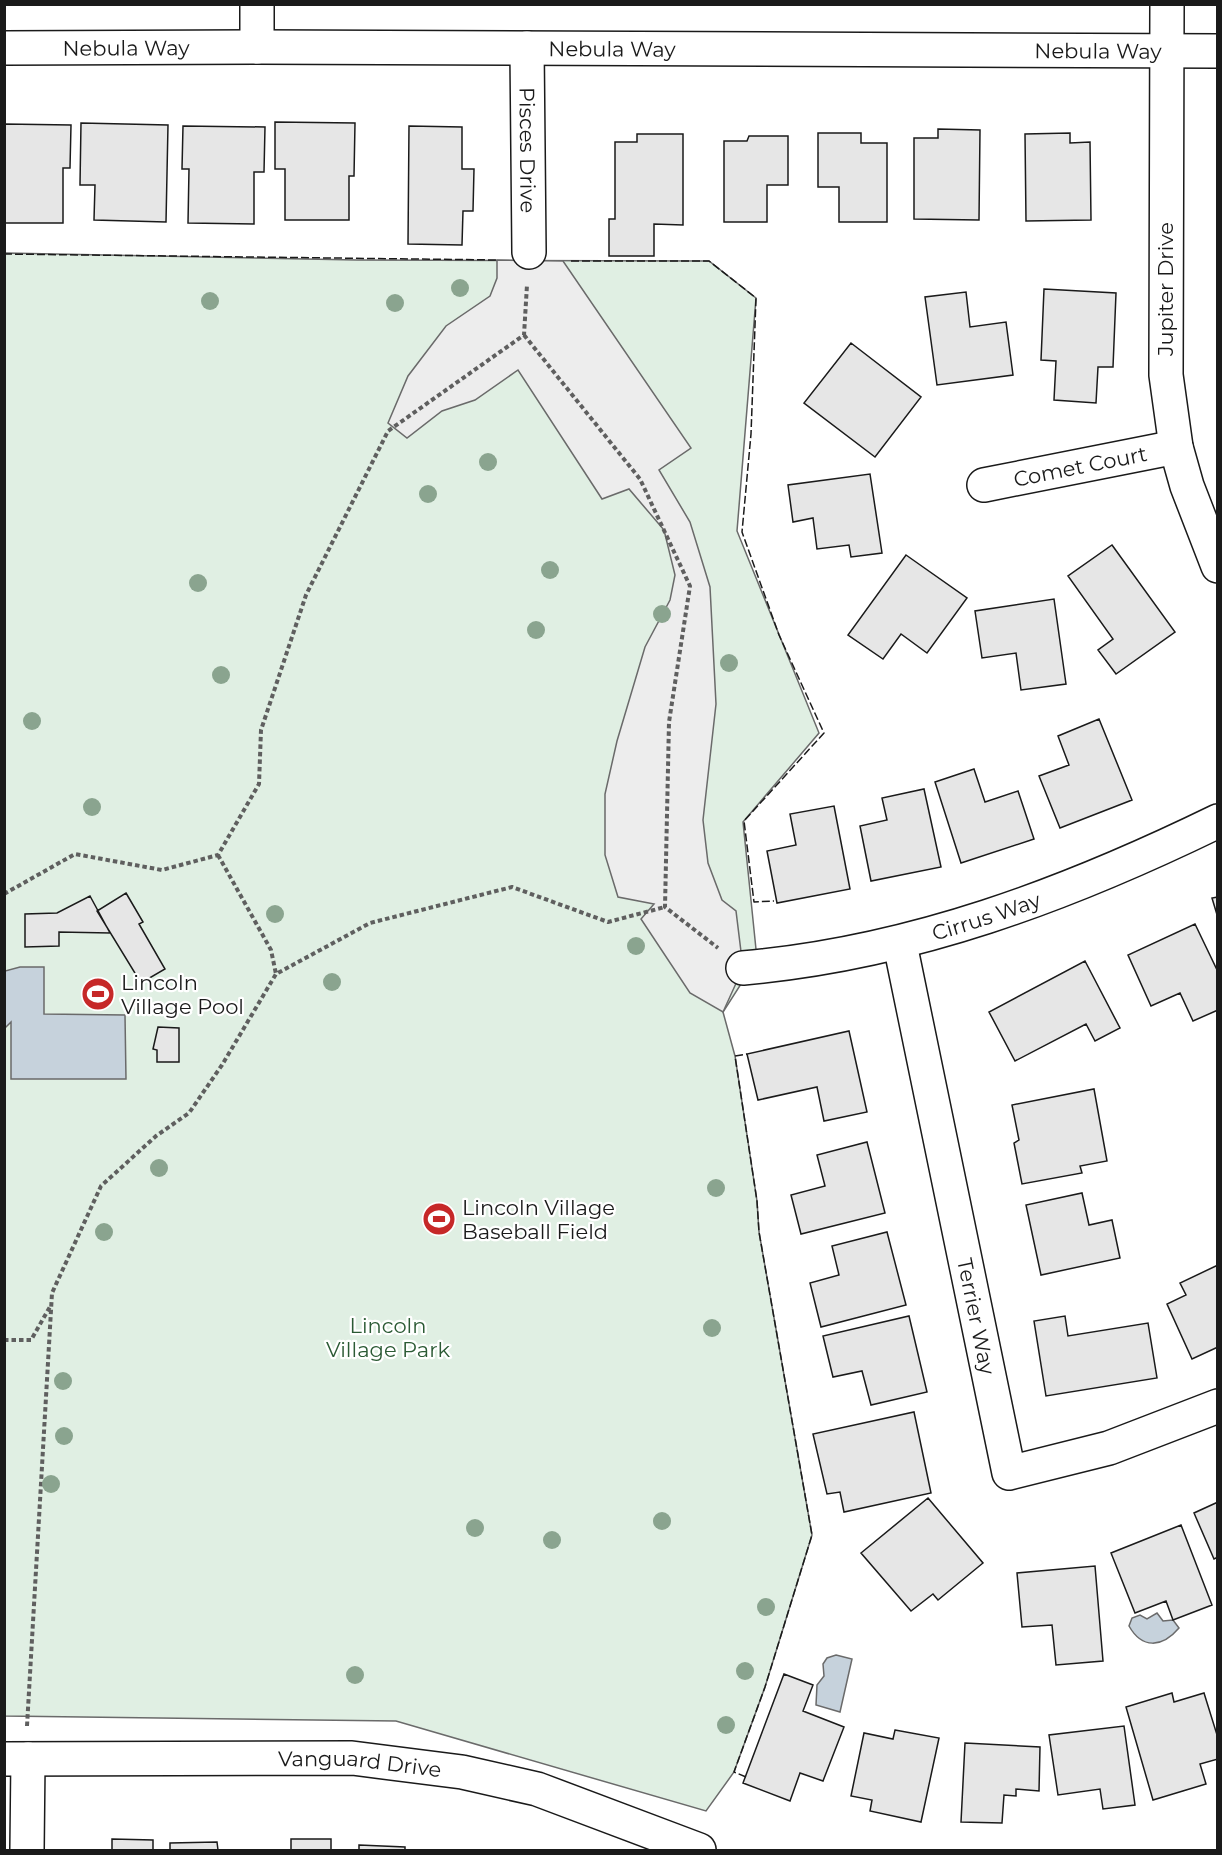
<svg xmlns="http://www.w3.org/2000/svg" width="1222" height="1855" viewBox="0 0 1222 1855" font-family="Montserrat,sans-serif">
<style>
.green{fill:#e0efe3;stroke:#6a6a6a;stroke-width:1.5}
.parking{fill:#ededed;stroke:#6a6a6a;stroke-width:1.5}
.water{fill:#c6d2dc;stroke:#6a6a6a;stroke-width:1.5}
.building{fill:#e6e6e6;stroke:#1a1a1a;stroke-width:1.5}
.lines{fill:none;stroke-linecap:round;stroke-linejoin:round}
.minor-casing{stroke:#1a1a1a;stroke-width:36}
.path{stroke:#5f5f5f;stroke-width:4;stroke-dasharray:4.5 3;stroke-linecap:butt}
.minor{stroke:#fff;stroke-width:33}
.fence{stroke:#1a1a1a;stroke-width:1.5;stroke-dasharray:8 3;stroke-linecap:butt}
.tree{fill:#8aa48f}
.labels{text-anchor:middle;dominant-baseline:central;stroke-width:4.5;stroke-linejoin:round;paint-order:stroke}
.street-label{font-size:21px;fill:#1a1a1a;stroke:#fff}
.poi-label{font-size:21px;fill:#1a1a1a;stroke:#fff;text-anchor:start}
.park-label{font-size:21px;fill:#2b5a34;stroke:#fff}
</style>
<rect width="100%" height="100%" fill="#fff"/>
<!-- green -->
<path class="green" d="M5,253l352,7 352,1 47,37 -19,233 82,202 -76,89 14,137 -34,53 12,44 22,145 2,31 53,303 -47,152 -31,85 -28,39 -310,-90 -391,-5z"/>
<!-- parking -->
<path class="parking" d="M497,260l66,1 128,187 -32,22 31,52 20,65 6,117 -13,116 5,43 14,37 14,11 7,57 -20,44 -33,-19 -49,-74 13,-15 -36,-7 -13,-42v-61l12,-53 28,-94 25,-47 5,-25 -11,-45 -35,-41 -27,10 -84,-129 -43,30 -33,11 -35,27 -19,-15 20,-47 38,-50 44,-30 7,-18z"/>
<!-- water -->
<path class="water" d="M20,967h24v47l81,1 1,64h-115v-57l-6,6v-57z
M1157,1613l6,8 10,-1 6,8c-17,20 -37,21 -50,-2l3,-8 8,-3 7,4z
M836,1655l16,4 -12,53 -24,-7 1,-20 7,-9 -1,-12 4,-6z"/>
<!-- building -->
<path class="building" d="M275,122l80,1 -1,53h-5v44h-64v-51h-10z
M81,123l87,2 -2,97 -72,-2 1,-35h-15z
M4,124l67,1 -1,43h-7v55h-59z
M183,126l82,1 -1,45h-10v52l-66,-1 1,-54h-7z
M409,126l53,1v42h12l-1,42h-10l-1,34 -54,-1z
M938,129l42,1 -1,90 -65,-1v-81h24z
M818,133h43v10h26v79h-48v-35h-21z
M1070,133v10l20,-1 1,78 -65,1 -1,-87z
M637,134h46v91l-29,-1v32h-45v-37h6v-77h22z
M749,136h39v49h-21v37h-43v-81h23z
M1044,289l72,4 -3,74h-15l-2,36 -42,-3 2,-39 -15,-1z
M966,292l4,35 36,-5 7,53 -76,10 -12,-88z
M851,343l70,54 -46,60 -71,-54z
M870,474l12,79 -31,4 -2,-12 -32,4 -4,-31 -20,4 -5,-37z
M1112,545l63,87 -59,42 -18,-24 15,-11 -45,-63z
M906,555l61,43 -40,55 -26,-19 -18,25 -35,-24z
M1054,599l12,85 -45,6 -5,-37 -34,5 -7,-47z
M1099,719l33,81 -72,28 -21,-52 30,-11 -11,-29z
M974,769l11,33 33,-11 16,48 -73,24 -26,-81z
M924,789l17,78 -70,14 -11,-55 27,-6 -5,-22z
M834,806l16,83 -73,14 -10,-52 29,-6 -6,-31z
M126,893l17,29 -4,2 26,45 -24,14 -44,-72z
M90,896l20,37 -51,-1v14l-34,1v-33l32,-1z
M1218,897v21l-6,-20z
M1195,924l23,48v38l-25,11 -13,-28 -29,13 -23,-51z
M1085,961l35,67 -25,13 -9,-17 -71,37 -26,-49z
M158,1027l21,1v34h-22v-12l-4,-1z
M849,1031l18,81 -43,9 -7,-34 -59,13 -11,-46z
M1094,1089l13,72 -27,5 2,7 -60,11 -8,-41 5,-3 -7,-35z
M867,1142l18,71 -84,21 -10,-39 34,-9 -8,-31z
M1082,1193l7,32 23,-5 8,38 -79,17 -15,-70z
M887,1232l19,73 -85,22 -11,-44 29,-8 -7,-29z
M1218,1265v82l-26,12 -25,-55 19,-9 -6,-12z
M909,1316l18,76 -56,13 -9,-34 -29,6 -10,-41z
M1065,1316l3,20 80,-13 9,55 -111,18 -12,-75z
M914,1412l17,81 -87,19 -4,-20 -13,2 -14,-60z
M928,1498l55,65 -45,37 -5,-6 -22,17 -50,-58z
M1218,1502v55l-4,2 -20,-46z
M1181,1525l31,80 -39,15 -7,-19 -31,12 -24,-60z
M1095,1566l8,95 -47,4 -4,-40 -30,2 -5,-54z
M784,1674l29,11 -10,26 41,16 -21,54 -23,-8 -10,28 -47,-18z
M1172,1693l2,9 30,-9 14,45v21l-18,5 6,20 -53,16 -27,-93z
M1124,1726l11,79 -32,4 -3,-20 -42,6 -9,-60z
M895,1730l44,8 -18,84 -51,-11 2,-11 -21,-4 13,-63 29,6z
M965,1743l75,4 -1,44 -23,-2v7l-12,-1 -2,28 -41,-1z
M112,1839l41,1v10h-41z
M291,1839h40v11h-40z
M217,1842l1,8h-48v-7z
M359,1845l46,2v3h-46z"/>
<g class="lines">
<defs>
<g id="minor">
<path d="M1167,4l-1,371 10,72 11,39 31,80"/>
<path d="M257,47v-43"/>
<path id="s1" d="M4,48l253,-1 961,4"/>
<path id="s2" d="M527,48l2,204"/>
<path id="s3" d="M984,485l192,-38"/>
<path id="s4" d="M900,944l109,529 100,-25 109,-42"/>
<path id="s5" d="M743,968c169,-15 323,-73 475,-147"/>
<path id="s6" d="M4,1759l348,-1 110,14 75,17 162,61"/>
<path d="M27,1850l1,-91"/>
</g>
</defs>
<!-- minor casing -->
<use href="#minor" class="minor-casing"/>
<!-- path -->
<path class="path" d="M524,335l116,144 50,107 -21,136 -4,185 53,41
M218,855l53,95 5,24
M4,894l71,-40 87,16 56,-15 41,-71 2,-54 45,-135 82,-164 136,-96 3,-50
M4,1340h27l20,-35
M27,1726l25,-433 49,-107 55,-50 33,-23 33,-48 54,-91 94,-51 142,-36 96,35 57,-15"/>
<!-- minor -->
<use href="#minor" class="minor"/>
<!-- fence -->
<path class="fence" d="M4,254l493,6
M571,261h138l47,37 -5,136 -9,98 37,103 45,98 -80,88 10,81 20,-1
M746,1777l-12,-5 31,-85 47,-152 -53,-303 -2,-31 -22,-145 12,-2"/>
</g>
<!-- trees -->
<g class="tree">
<circle cx="460" cy="288" r="9"/>
<circle cx="210" cy="301" r="9"/>
<circle cx="395" cy="303" r="9"/>
<circle cx="488" cy="462" r="9"/>
<circle cx="428" cy="494" r="9"/>
<circle cx="550" cy="570" r="9"/>
<circle cx="198" cy="583" r="9"/>
<circle cx="662" cy="614" r="9"/>
<circle cx="536" cy="630" r="9"/>
<circle cx="729" cy="663" r="9"/>
<circle cx="221" cy="675" r="9"/>
<circle cx="32" cy="721" r="9"/>
<circle cx="92" cy="807" r="9"/>
<circle cx="275" cy="914" r="9"/>
<circle cx="636" cy="946" r="9"/>
<circle cx="332" cy="982" r="9"/>
<circle cx="159" cy="1168" r="9"/>
<circle cx="716" cy="1188" r="9"/>
<circle cx="104" cy="1232" r="9"/>
<circle cx="712" cy="1328" r="9"/>
<circle cx="63" cy="1381" r="9"/>
<circle cx="64" cy="1436" r="9"/>
<circle cx="51" cy="1484" r="9"/>
<circle cx="662" cy="1521" r="9"/>
<circle cx="475" cy="1528" r="9"/>
<circle cx="552" cy="1540" r="9"/>
<circle cx="766" cy="1607" r="9"/>
<circle cx="745" cy="1671" r="9"/>
<circle cx="355" cy="1675" r="9"/>
<circle cx="726" cy="1725" r="9"/>
</g>
<!-- icons -->
<defs>
<symbol id="stadium-disc" viewBox="-11 -11 22 22"><circle r="9.5" fill="#c62828" stroke="#fff"/><path d="M0-5a6.5 5 0 1 0 0 10a6.5 5 0 1 0 0-10ZM-3.5-1.8h7v3.6h-7Z" fill="#fff"/></symbol>
</defs>
<g fill-rule="evenodd">
<use href="#stadium-disc" x="79" y="975" width="38" height="38"/>
<use href="#stadium-disc" x="420" y="1200" width="38" height="38"/>
</g>
<g class="labels">
<!-- street labels -->
<g class="street-label">
<text stroke="none"><textPath href="#s1" startOffset="122">Nebula Way</textPath></text>
<text stroke="none"><textPath href="#s1" startOffset="608">Nebula Way</textPath></text>
<text stroke="none"><textPath href="#s1" startOffset="1094">Nebula Way</textPath></text>
<text stroke="none"><textPath href="#s2" startOffset="102">Pisces Drive</textPath></text>
<text transform="translate(1165 289) rotate(-90)">Jupiter Drive</text>
<text stroke="none"><textPath href="#s3" startOffset="98">Comet Court</textPath></text>
<text stroke="none"><textPath href="#s5" startOffset="249">Cirrus Way</textPath></text>
<text stroke="none"><textPath href="#s4" startOffset="380">Terrier Way</textPath></text>
<text stroke="none"><textPath href="#s6" startOffset="356">Vanguard Drive</textPath></text>
</g>
<!-- poi labels -->
<g class="poi-label">
<text x="121" y="982">Lincoln<tspan x="121" dy="24">Village Pool</tspan></text>
<text x="462" y="1207">Lincoln Village<tspan x="462" dy="24">Baseball Field</tspan></text>
</g>
<!-- park labels -->
<g class="park-label">
<text x="388" y="1325">Lincoln<tspan x="388" dy="24">Village Park</tspan></text>
</g>
</g>
<!-- border -->
<rect width="1222" height="1855" fill="none" stroke="#1a1a1a" stroke-width="12"/>
</svg>
